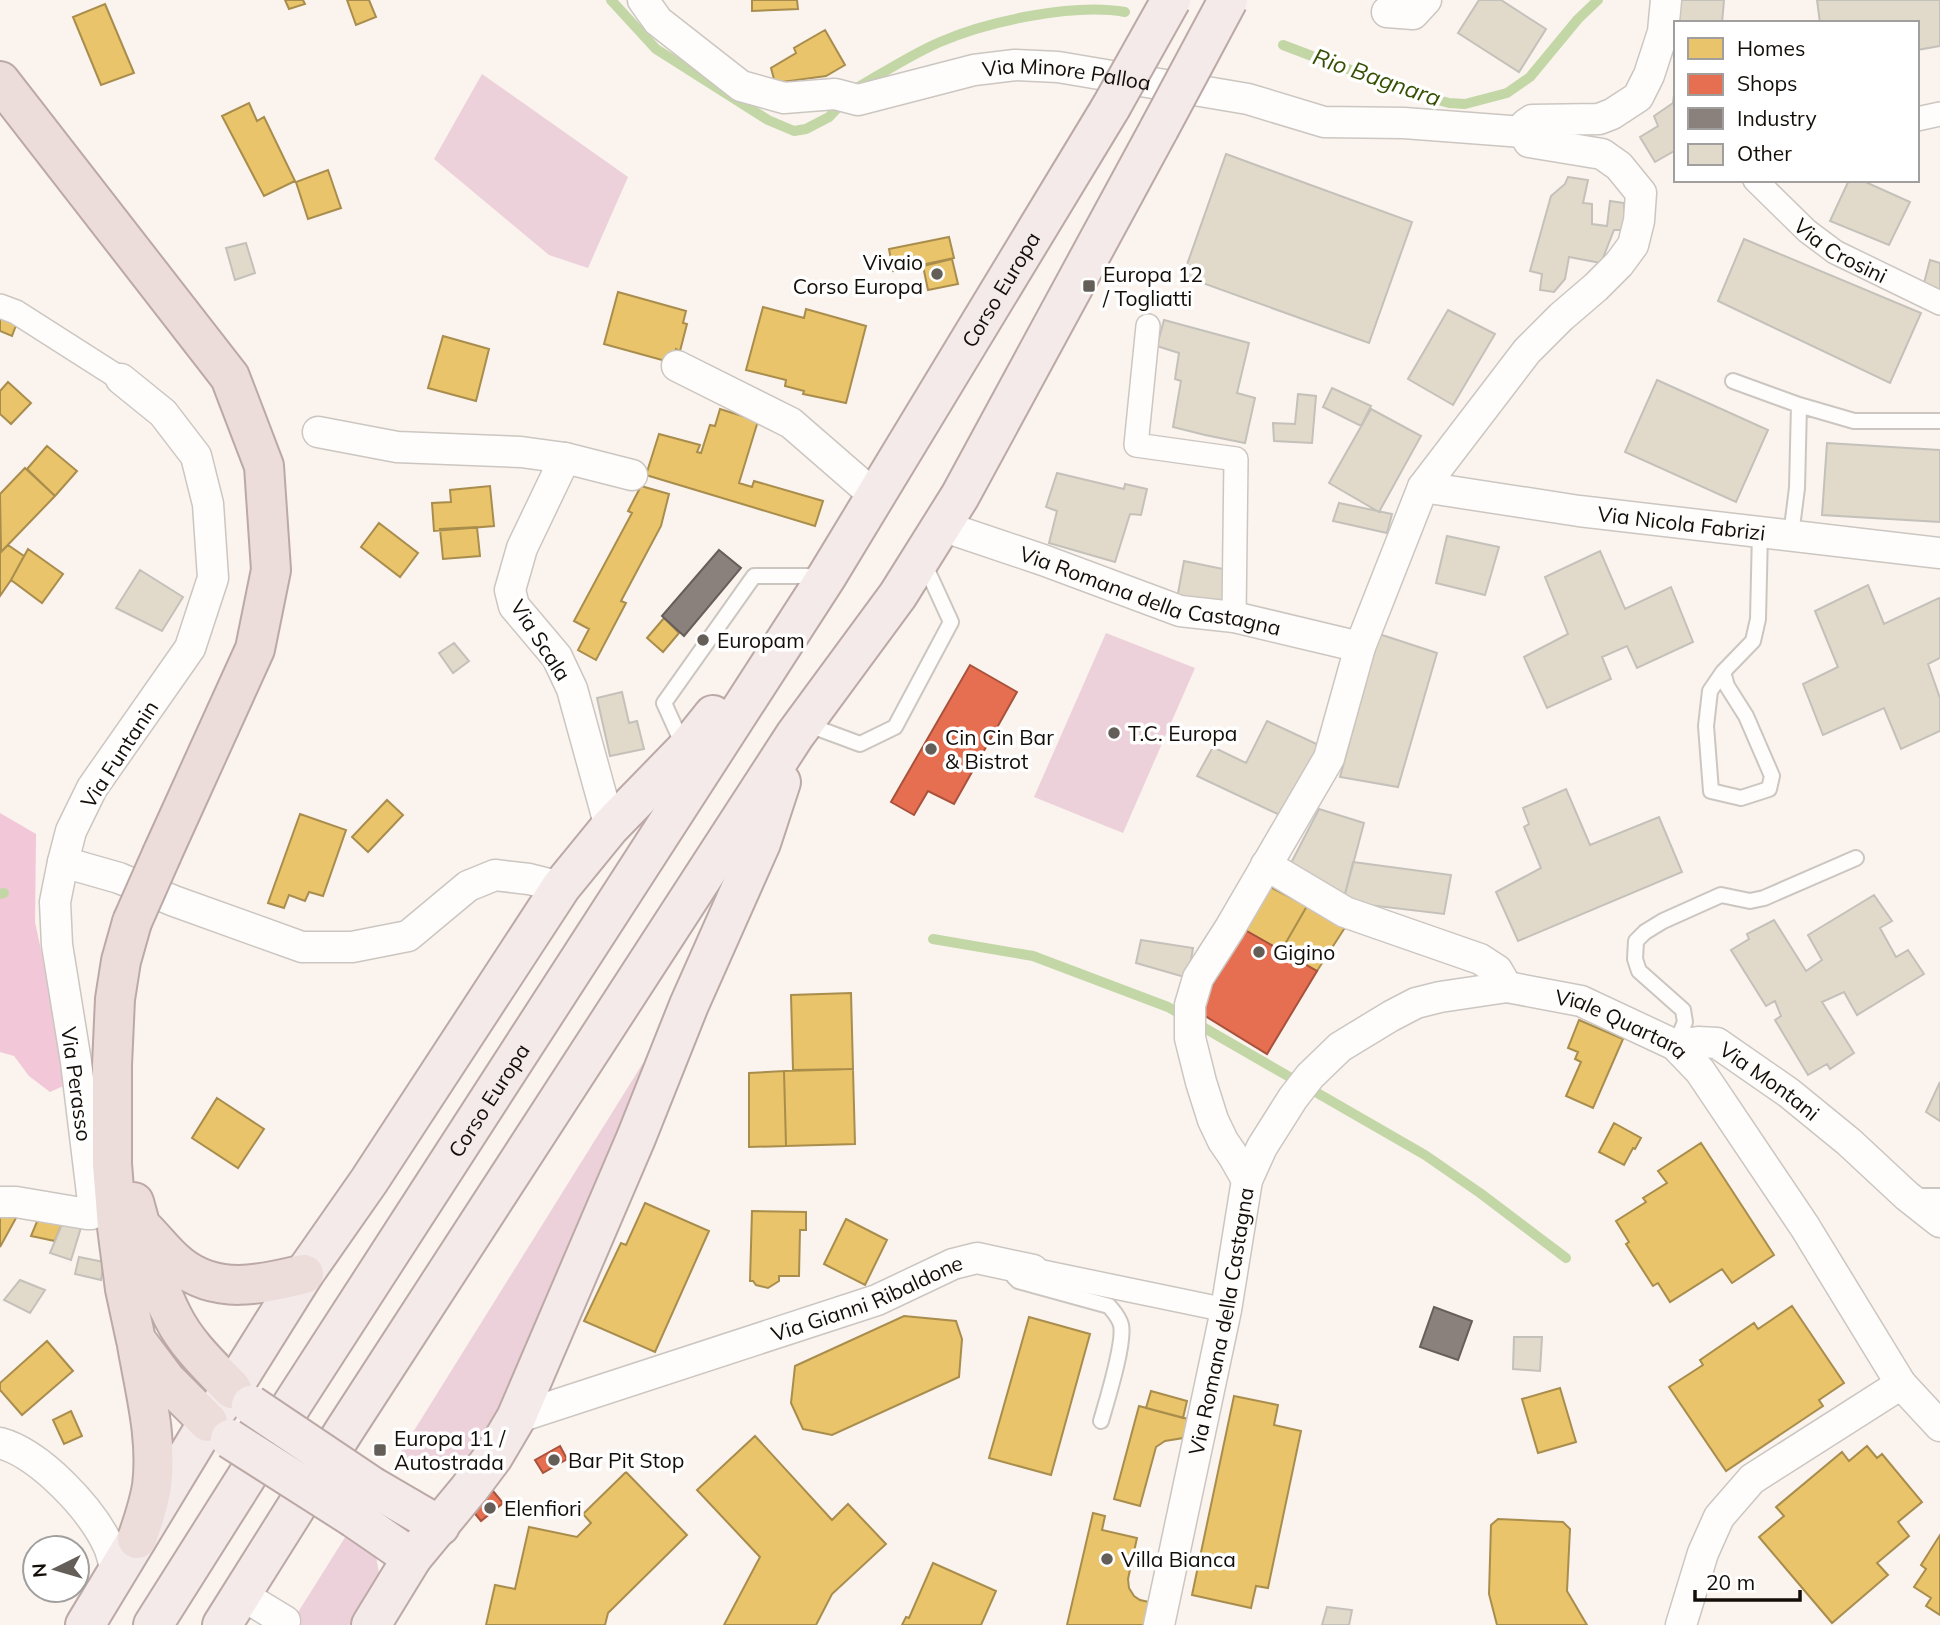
<svg xmlns="http://www.w3.org/2000/svg" width="1940" height="1625" viewBox="0 0 1940 1625" font-family="Mulish,sans-serif">
<style>
.green{fill:#edd1da}
.forest{fill:#f2c7d8}
.homes{fill:#e9c46a;stroke:#a98d4d;stroke-width:2}
.shops{fill:#e76f51;stroke:#a8523b;stroke-width:2}
.industry{fill:#8a817c;stroke:#675e5a;stroke-width:2}
.lines{fill:none;stroke-linecap:round;stroke-linejoin:round}
.stream{stroke:#c3d7a6;stroke-width:10}
.building{fill:#e1daca;stroke:#c4c0ba;stroke-width:2}
.service-casing{stroke:#ccc6c1;stroke-width:18}
.pedestrian-casing{stroke:#ccc6c1;stroke-width:26}
.minor-casing{stroke:#ccc6c1;stroke-width:33}
.primary-casing{stroke:#bca9a6;stroke-width:42}
.motorway-casing{stroke:#bca9a6;stroke-width:42}
.service{stroke:#fefdfc;stroke-width:14}
.pedestrian{stroke:#fefdfc;stroke-width:23}
.minor{stroke:#fefdfc;stroke-width:30}
.primary{stroke:#f3eae9;stroke-width:38}
.motorway{stroke:#ecdddb;stroke-width:38}
.primary-bridge-casing{stroke:#bca9a6;stroke-width:42;stroke-linecap:butt}
.motorway-bridge-casing{stroke:#bca9a6;stroke-width:42;stroke-linecap:butt}
.primary-bridge{stroke:#f3eae9;stroke-width:38}
.motorway-bridge{stroke:#ecdddb;stroke-width:38}
.poi-dot{fill:#645e59;stroke:#fff;stroke-width:2.5}
.labels{text-anchor:middle;dominant-baseline:central;stroke-width:7;stroke-linejoin:round;paint-order:stroke}
.street-label{font-size:21px;fill:#140e09;stroke:#fff}
.poi-label{font-size:21px;fill:#140e09;stroke:#fff;text-anchor:start}
.water-label{font-size:23px;font-style:italic;fill:#354f03;stroke:#fff}
</style>
<rect width="100%" height="100%" fill="#faf3ee"/>
<!-- green -->
<path class="green" d="M482,74l146,103 -40,91 -39,-13 -115,-96z
M1106,633l89,35 -72,165 -89,-36z
M643,1063l12,3 -167,366 -27,34 -27,5 -42,-5z
M349,1531l25,15 7,37 -32,42h-59z"/>
<!-- forest -->
<path class="forest" d="M0,813l36,21 -1,88 21,98 16,62 -22,10 -21,-16 -15,-20 -14,-4z"/>
<!-- homes -->
<path class="homes" d="M285,0h18l2,4 -16,5z
M347,0h22l7,17 -20,8z
M752,0h45l1,9 -46,2z
M105,4l29,69 -33,12 -28,-68z
M825,30l20,35 -19,11 -51,7 -4,-15 25,-15 -2,-5z
M249,103l8,18 7,-4 31,64 -31,15 -42,-80z
M328,170l13,38 -33,11 -12,-37z
M949,237l5,21 -61,13 -4,-22z
M952,259l6,25 -30,6 -5,-24z
M618,292l68,19 -3,12 4,1 -7,27 -4,-2 -3,14 -69,-19z
M763,307l41,11 2,-9 60,17 -20,77 -43,-9 1,-3 -19,-5 1,-6 -40,-10z
M0,313l18,7 -6,16 -12,-5z
M443,336l46,13 -13,52 -48,-13z
M8,382l23,21 -20,21 -11,-10v-23z
M720,409l38,12 -19,62 13,4 2,-6 69,20 -8,25 -169,-51 13,-41 41,11 -3,7 4,1 9,-28 5,1z
M47,446l30,25 -22,25 -28,-27z
M25,468l30,28 -54,56 -1,-58z
M490,486l4,40 -60,5 -2,-28 19,-1 -1,-12z
M641,486l28,8 -8,32 -40,75 5,2 -30,57 -18,-10 11,-21 -15,-8 58,-108 -4,-2z
M379,523l39,30 -18,24 -39,-30z
M477,527l3,29 -37,3 -3,-30z
M8,545l16,11 -13,24 -11,16v-45l1,1z
M28,549l35,25 -21,29 -31,-23z
M664,618l15,15 -16,19 -16,-14z
M387,800l16,15 -35,37 -16,-15z
M300,814l46,16 -23,66 -14,-4 -4,9 -16,-6 -5,13 -16,-5z
M1270,887l37,19 -26,45 -36,-21z
M1307,906l39,20 -29,45 -36,-20z
M851,993l2,76 -60,1 -2,-75z
M1579,1020l44,19 -30,69 -27,-12 15,-34 -6,-3 3,-7 -10,-4z
M853,1069l2,75 -69,2 -2,-75z
M784,1071l2,75 -37,1v-74z
M217,1098l47,31 -26,39 -46,-30z
M1614,1123l27,15 -6,11 -2,-1 -9,17 -25,-13z
M1701,1143l73,112 -42,28 -10,-14 -52,33 -12,-19 -5,3 -27,-42 3,-2 -13,-21 30,-19 -3,-4 24,-15 -9,-12z
M645,1203l64,28 -54,121 -71,-31 37,-78 5,2z
M0,1208l21,1 -21,38z
M752,1211l54,1v18h-6l-1,46h-20v5l-11,7 -12,-3 -3,-4h-3z
M41,1212l24,5 -10,24 -24,-5z
M846,1219l41,21 -22,45 -41,-21z
M1792,1306l52,77 -25,17 4,6 -97,65 -57,-84 34,-22 -3,-5 54,-37 4,6z
M904,1316l52,5 6,18 -3,38 -127,58 -29,-6 -12,-26 4,-37z
M1029,1317l61,17 -39,141 -62,-17z
M47,1341l26,30 -51,44 -22,-25v-7z
M1560,1388l16,54 -38,11 -16,-54z
M1151,1391l36,10 -4,17 -37,-10z
M1234,1396l44,9 -4,20 27,6 -33,157 -12,-2 -5,22 -59,-13z
M1139,1406l49,13 -5,19 -18,3 -9,6 -16,59 -26,-7z
M71,1411l11,25 -18,8 -11,-24z
M755,1436l77,84 16,-16 38,40 -54,50 -16,31h-92l36,-68 -63,-67z
M1867,1446l10,12 5,-4 40,48 -24,20 11,14 -32,27 11,12 -56,48 -73,-86 25,-21 -8,-9 66,-55 7,9z
M626,1472l61,63 -79,78 -3,12h-119l9,-40 20,4 14,-62 48,10 14,-14 -8,-9z
M1093,1513l12,3 -3,14 35,8 -9,41 1,9 5,8 6,4 9,2 -5,23h-77z
M1498,1519l65,3 7,7 -3,62 20,34h-90l-8,-31 2,-69z
M1940,1535v80l-14,-9 5,-8 -17,-11 12,-18 -5,-4z
M933,1563l63,28 -15,34h-79l4,-8 3,1z"/>
<!-- shops -->
<path class="shops" d="M970,665l47,27 -63,112 -26,-13 -14,24 -23,-13z
M1245,930l72,41 -50,83 -70,-43z
M560,1446l7,13 -24,14 -8,-13z
M493,1491l10,12 -22,18 -9,-11z"/>
<!-- industry -->
<path class="industry" d="M719,550l22,18 -57,68 -22,-20z
M1434,1307l38,14 -14,39 -38,-13z"/>
<g class="lines">
<!-- stream -->
<path class="stream" d="M611,0l45,49 112,71 26,11 12,-2 23,-12 15,-16
M1283,45l42,16 109,38 15,4 16,1 42,-11 23,-16 48,-58 20,-19
M855,89c28,-16 55,-34 85,-47 48,-21 134,-39 185,-30
M0,894l4,-1
M933,939l100,17 135,51 257,148 55,38 86,65"/>
</g>
<!-- building -->
<path class="building" d="M1479,0h22l45,29 -27,43 -61,-39z
M1677,0h47l-2,23h-46v43l-4,-34z
M1817,0h123v46l-23,4v-27h-97z
M1676,77v73l-21,12 -15,-25 18,-11 -4,-10 19,-13z
M1226,154l186,68 -43,121 -186,-67z
M1568,177l20,3 -5,23 9,1v20l15,2 3,-25 14,2v27h-10l-13,33 -32,-6 -4,22 -11,13 -14,-2 2,-16 -12,-3 21,-75 14,-12z
M1849,180h12l49,22 -21,43 -59,-24z
M1744,239l177,74 -31,70 -172,-82z
M246,243l9,30 -20,7 -9,-32z
M1930,260l10,3v35l-18,-7z
M1448,310l47,24 -42,71 -45,-26z
M1164,320l85,23 -12,50 18,5 -10,45 -40,-8 -32,-8 8,-46 -6,-2 4,-26 -22,-7z
M1657,380l111,50 -32,72 -111,-50z
M1332,388l39,18 -10,20 -38,-19z
M1298,394l18,2 -4,47 -38,-2 -1,-18 22,1z
M1371,409l50,27 -42,76 -50,-29z
M1827,443l113,7v72l-118,-7z
M1057,473l67,16 1,-5 22,5 -6,26 -11,-1 -15,48 -66,-19 8,-32 -11,-4z
M1339,503l53,11 -5,19 -54,-12z
M1447,536l52,11 -14,48 -49,-12z
M1600,551l25,58 46,-22 22,55 -56,26 -10,-22 -25,11 9,22 -64,29 -23,-51 44,-23 -23,-57z
M1184,561l44,9 -3,41 -49,-7z
M140,570l43,27 -21,34 -46,-23z
M1868,585l16,39 55,-26 1,2v58l-12,6 12,34v33l-39,18 -17,-41 -61,27 -20,-51 35,-17 -23,-56z
M1379,634l58,19 -39,134 -58,-10z
M454,643l15,18 -16,12 -14,-20z
M622,692l7,31 8,-2 7,28 -34,7 -13,-58z
M1267,721l56,26 -39,70 -87,-41 16,-29 33,16z
M1566,789l24,56 69,-28 23,55 -164,69 -22,-49 45,-24 -17,-41 5,-3 -6,-16z
M1319,809l45,14 -21,79 -55,-33z
M1353,862l98,13 -7,39 -101,-12z
M1874,895l18,26 -12,7 16,29 12,-7 16,24 -67,41 -13,-23 -22,10 32,51 -24,16 -3,-5 -19,11 -33,-55 6,-4 -6,-15 -9,5 -35,-56 18,-11 -2,-5 27,-14 32,51 16,-11 -14,-25z
M1141,940l52,8 -5,30 -52,-15z
M1940,1082v39l-14,-9z
M65,1217l19,1 -13,42 -21,-7z
M79,1257l25,5 -3,18 -26,-6z
M20,1280l25,10 -15,23 -26,-13z
M1514,1337h28l-2,34 -27,-2z
M1327,1607l25,3 -3,15h-27z"/>
<g class="lines">
<defs>
<path id="service" d="M1733,381l66,24 -2,83 -6,47
M1799,405l55,16h86
M1723,672l4,14 19,30 26,60 -3,13 -28,9 -30,-7 -5,-65 4,-35 13,-19 30,-31 5,-22 2,-87
M806,724l54,20 35,-17 56,-105 -27,-59
M683,745l-19,-42 90,-127h69
M1675,1045l10,-23 -2,-12 -44,-39 -4,-12 1,-18 9,-9 18,-11 58,-26 29,6 14,-3 92,-40
M1912,1196h28
M1013,1271l1,6 4,4 91,25c5,6 10,11 12,19 4,18 -14,75 -20,96"/>
<g id="pedestrian">
<path d="M1917,119l23,-5"/>
<path id="s1" d="M1755,180l52,51 28,21 105,51"/>
<path d="M0,306l16,6 105,67"/>
<path d="M1148,326l-12,119 100,14 -2,158"/>
<path d="M1033,1270l193,40"/>
</g>
<g id="minor">
<path id="s2" d="M643,0l15,21 83,65 43,12 51,-4 23,6 116,-30 41,-5 43,2 190,32 76,23 80,1 119,9"/>
<path d="M1387,12l26,2 13,-14"/>
<path d="M677,366l114,57 84,73"/>
<path d="M121,379l42,34 33,43 12,48 5,74 -23,70 -98,140 -21,43 -8,31 56,16 55,23 128,46h50l56,-11 60,-50 27,-11 34,4 32,8"/>
<path d="M318,432l79,15 124,5 44,6 -43,90 -12,42 4,16 43,51 15,32 38,138"/>
<path d="M565,458l67,17"/>
<path id="s3" d="M1423,487l156,24 361,42"/>
<path id="s4" d="M942,526l101,34 137,51 54,6 126,30"/>
<path d="M1266,865l79,47 135,47 17,11 10,17"/>
<path id="s5" d="M1675,1045l23,-3 19,1 72,50 60,49 58,54 33,26"/>
<path d="M1247,1180l-13,-23 -11,-16 -10,-21 -12,-38 -11,-44v-33l8,-27 32,-50 99,-170 31,-111 63,-160 104,-136 34,-34 35,-30 23,-23 14,-19 6,-24 2,-28 -22,-27 -17,-12 -73,-12 -6,-10 3,-8 6,-4 67,-1 13,-5 26,-17 11,-22 14,-43 3,-32"/>
<path d="M0,1202h16l71,12h4l3,-4 -18,-148 -19,-117 -2,-43 8,-40"/>
<path id="s6" d="M516,1418l361,-118 76,-36 24,-6 56,12"/>
<path d="M0,1443c40,11 92,66 109,104 3,8 5,17 8,26"/>
<path d="M242,1595l43,26"/>
<path id="s7" d="M1159,1625l67,-315 21,-130 15,-33 31,-49 17,-22 30,-29 51,-31 25,-13 24,-6 67,-10 74,14 94,44 25,26 105,156 96,157 39,42"/>
<path d="M1681,1625l22,-72 16,-36 33,-38 149,-95"/>
</g>
<g id="primary">
<path d="M373,1487l67,39"/>
<path d="M354,1518l58,40"/>
<path d="M85,1625l123,-203 24,-33 72,-115 65,-93 192,-294 49,-60 75,-77 28,-35"/>
<path id="s8" d="M153,1625l142,-225 532,-824 284,-469"/>
<path d="M222,1625l122,-194 451,-696 103,-140 62,-99 199,-367"/>
<path d="M371,1625l41,-67 57,-69 24,-32 23,-39 120,-280 53,-133 72,-162 20,-61"/>
</g>
<path id="motorway" d="M0,81l230,296 34,89 7,104 -16,79 -93,205
M132,922l-11,39 -6,38 -3,66v99l5,63 8,62 11,51 30,40 42,42
M134,1202c11,39 20,78 39,115 14,28 38,50 59,72
M145,1230c11,11 21,25 34,35 37,30 82,20 125,9
M137,1345c8,46 21,94 15,141 -3,19 -9,36 -15,53"/>
</defs>
<!-- service casing -->
<use href="#service" class="service-casing"/>
<!-- pedestrian casing -->
<use href="#pedestrian" class="pedestrian-casing"/>
<!-- minor casing -->
<use href="#minor" class="minor-casing"/>
<!-- primary casing -->
<use href="#primary" class="primary-casing"/>
<!-- motorway casing -->
<use href="#motorway" class="motorway-casing"/>
<!-- service -->
<use href="#service" class="service"/>
<!-- pedestrian -->
<use href="#pedestrian" class="pedestrian"/>
<!-- minor -->
<use href="#minor" class="minor"/>
<!-- primary -->
<use href="#primary" class="primary"/>
<!-- motorway -->
<use href="#motorway" class="motorway"/>
<defs>
<path id="primary-bridge" d="M1111,107l60,-107
M1159,129l69,-129
M251,1405l122,82
M230,1439l124,79"/>
<path id="motorway-bridge" d="M132,922l30,-68"/>
</defs>
<!-- primary-bridge casing -->
<use href="#primary-bridge" class="primary-bridge-casing"/>
<!-- motorway-bridge casing -->
<use href="#motorway-bridge" class="motorway-bridge-casing"/>
<!-- primary-bridge -->
<use href="#primary-bridge" class="primary-bridge"/>
<!-- motorway-bridge -->
<use href="#motorway-bridge" class="motorway-bridge"/>
</g>
<!-- markers -->
<g class="poi-dot">
<circle cx="937" cy="274" r="7"/>
<rect x="1082" y="279" width="14" height="14" rx="3.5"/>
<circle cx="703" cy="640" r="7"/>
<circle cx="1114" cy="733" r="7"/>
<circle cx="931" cy="749" r="7"/>
<circle cx="1259" cy="952" r="7"/>
<rect x="373" y="1443" width="14" height="14" rx="3.5"/>
<circle cx="554" cy="1460" r="7"/>
<circle cx="490" cy="1508" r="7"/>
<circle cx="1107" cy="1559" r="7"/>
</g>
<g class="labels">
<!-- street labels -->
<g class="street-label">
<text stroke="none"><textPath href="#s2" startOffset="464">Via Minore Palloa</textPath></text>
<text stroke="none"><textPath href="#s1" startOffset="112">Via Crosini</textPath></text>
<text stroke="none"><textPath href="#s8" startOffset="1582">Corso Europa</textPath></text>
<text stroke="none"><textPath href="#s3" startOffset="261">Via Nicola Fabrizi</textPath></text>
<text stroke="none"><textPath href="#s4" startOffset="219">Via Romana della Castagna</textPath></text>
<text transform="translate(541 640) rotate(57)">Via Scala</text>
<text transform="translate(119 754) rotate(-57)">Via Funtanin</text>
<text stroke="none"><textPath href="#s7" startOffset="919">Viale Quartara</textPath></text>
<text stroke="none"><textPath href="#s5" startOffset="107">Via Montani</textPath></text>
<text transform="translate(77 1084) rotate(82)">Via Perasso</text>
<text stroke="none"><textPath href="#s8" startOffset="623">Corso Europa</textPath></text>
<text stroke="none"><textPath href="#s6" startOffset="371">Via Gianni Ribaldone</textPath></text>
<text stroke="none"><textPath href="#s7" startOffset="310">Via Romana della Castagna</textPath></text>
</g>
<!-- poi labels -->
<g class="poi-label">
<text x="923" y="262" text-anchor="end">Vivaio<tspan x="923" dy="24">Corso Europa</tspan></text>
<text x="1103" y="274">Europa 12<tspan x="1103" dy="24">/ Togliatti</tspan></text>
<text x="717" y="640">Europam</text>
<text x="1128" y="733">T.C. Europa</text>
<text x="945" y="737">Cin Cin Bar<tspan x="945" dy="24">&amp; Bistrot</tspan></text>
<text x="1273" y="952">Gigino</text>
<text x="394" y="1438">Europa 11 /<tspan x="394" dy="24">Autostrada</tspan></text>
<text x="568" y="1460">Bar Pit Stop</text>
<text x="504" y="1508">Elenfiori</text>
<text x="1121" y="1559">Villa Bianca</text>
</g>
<!-- water labels -->
<g class="water-label">
<text transform="translate(1377 77) rotate(19)">Rio Bagnara</text>
</g>
</g>
<!-- legend -->
<rect x="1674" y="21" width="245" height="161" fill="#ffffff" stroke="#a19f9d" stroke-width="2"/>
<rect x="1688" y="38" width="35" height="21" fill="#e9c46a" stroke="#a19f9d" stroke-width="2"/>
<text x="1737" y="56" font-size="21" fill="#140e09">Homes</text>
<rect x="1688" y="74" width="35" height="21" fill="#e76f51" stroke="#a19f9d" stroke-width="2"/>
<text x="1737" y="91" font-size="21" fill="#140e09">Shops</text>
<rect x="1688" y="108" width="35" height="21" fill="#8a817c" stroke="#a19f9d" stroke-width="2"/>
<text x="1737" y="126" font-size="21" fill="#140e09">Industry</text>
<rect x="1688" y="144" width="35" height="21" fill="#e1daca" stroke="#a19f9d" stroke-width="2"/>
<text x="1737" y="161" font-size="21" fill="#140e09">Other</text>
<!-- north arrow -->
<g transform="translate(56 1569) rotate(265)"><circle r="33" fill="#ffffff" stroke="#a19f9d" stroke-width="2"/>
<path d="M0-5L12 26L0 18L-12 26Z" fill="#645e59"/>
<text y="-10" font-size="19" font-weight="bold" text-anchor="middle" fill="#140e09">N</text>
</g>
<!-- scale -->
<path d="M1695 1590v10h105v-10" fill="none" stroke="#140e09" stroke-width="3.5"/>
<text x="1706" y="1590" font-size="21" fill="#140e09" stroke="#ffffff" stroke-width="5" paint-order="stroke">20 m</text>
</svg>
